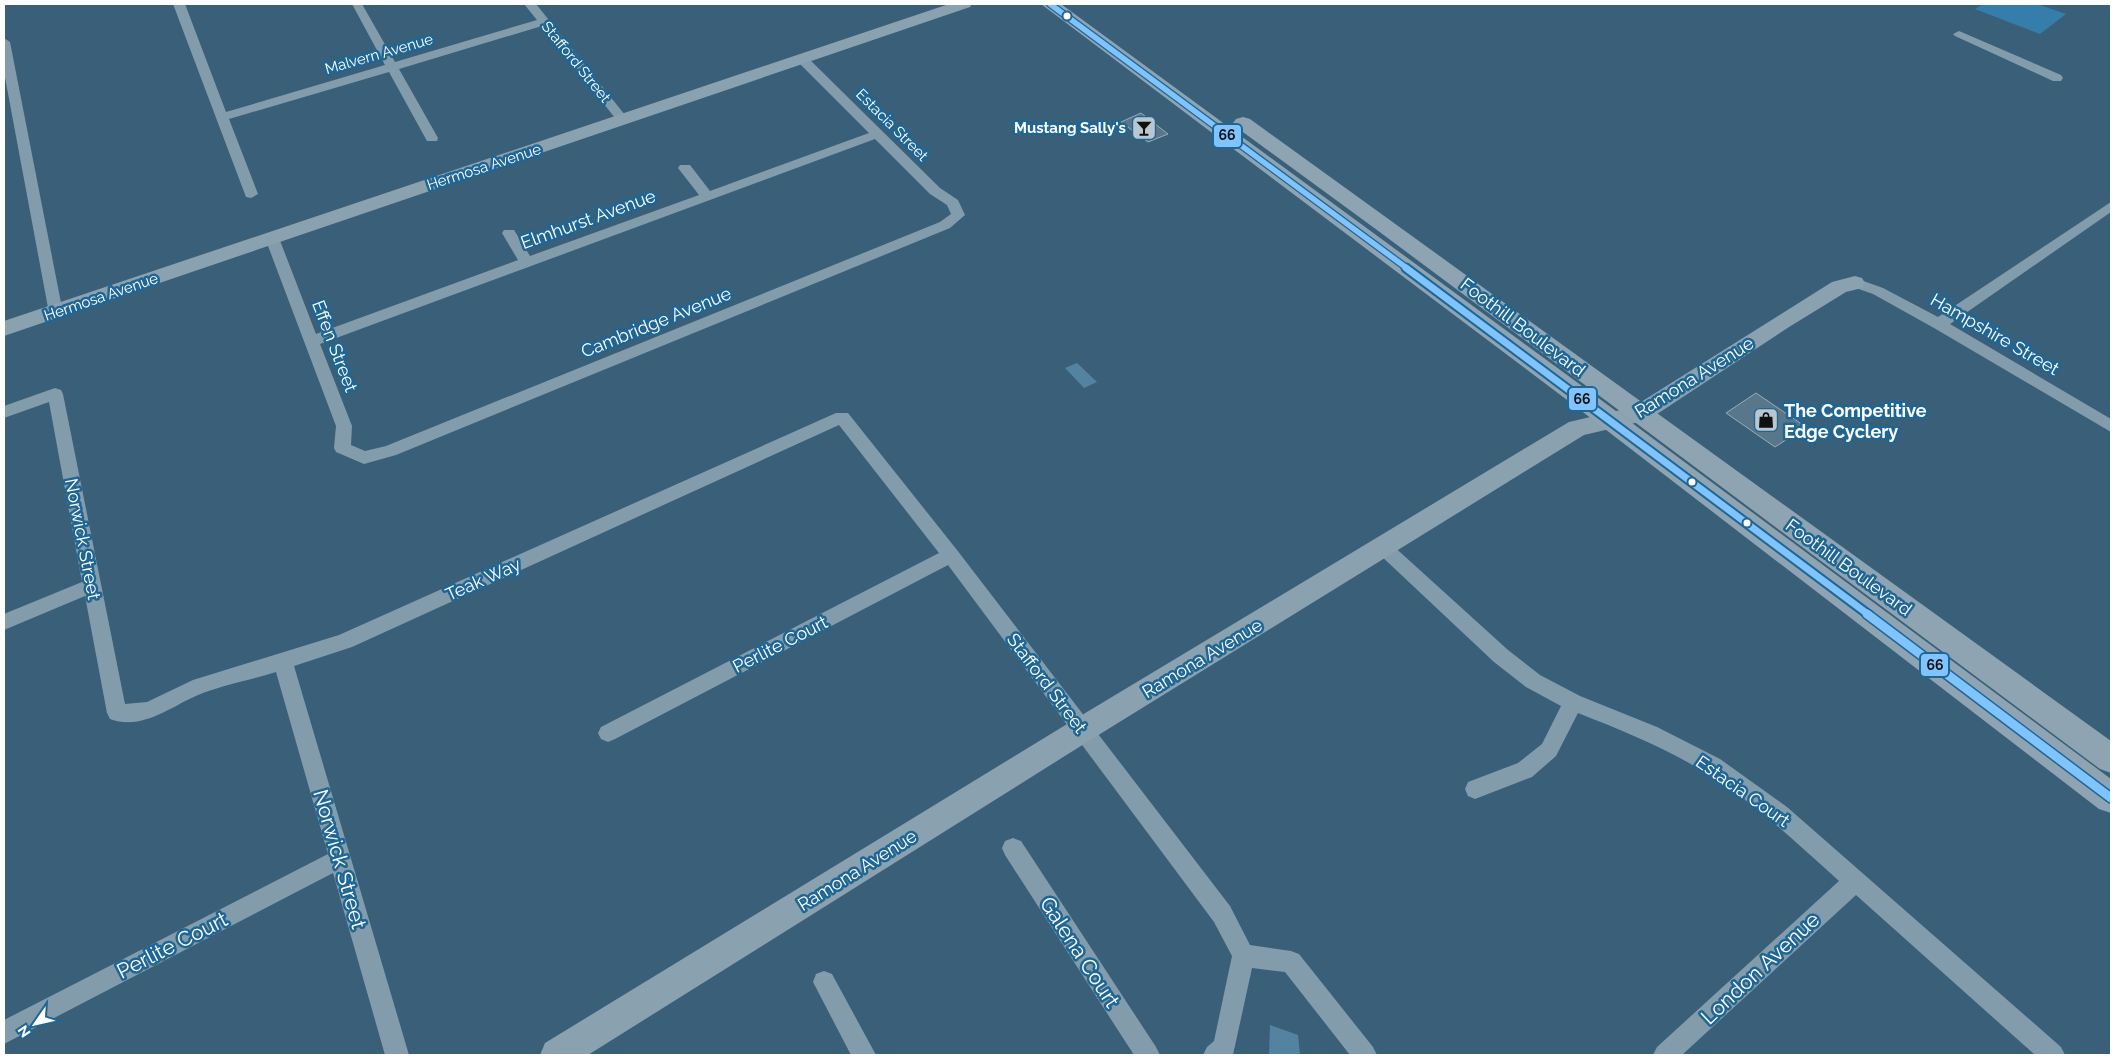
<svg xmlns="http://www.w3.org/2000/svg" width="2115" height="1059" viewBox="0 0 2115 1059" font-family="Raleway,sans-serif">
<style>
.green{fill:#357daa}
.water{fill:#5383a1}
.building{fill:#58778a;stroke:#97acba}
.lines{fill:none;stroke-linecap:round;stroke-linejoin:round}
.street{fill:#829cac;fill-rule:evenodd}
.secondary{fill:#8aa1b0;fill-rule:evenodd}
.primary{fill:#8ea4b3;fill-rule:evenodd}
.bus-1-far2-casing{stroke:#1f6694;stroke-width:8}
.bus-1-far1-casing{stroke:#1f6694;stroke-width:11}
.bus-1-casing{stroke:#1f6694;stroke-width:12}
.bus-1-far2{stroke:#80c4ff;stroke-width:5.5}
.bus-1-far1{stroke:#80c4ff;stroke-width:7}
.bus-1{stroke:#80c4ff;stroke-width:9}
.bus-dot{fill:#fff;stroke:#1f6694;stroke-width:2}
.labels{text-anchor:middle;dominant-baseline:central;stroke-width:5;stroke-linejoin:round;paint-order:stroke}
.far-street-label{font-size:15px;fill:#fff;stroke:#1f6694}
.far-poi-label{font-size:15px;font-weight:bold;fill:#fff;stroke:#1f6694;text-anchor:end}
.street-label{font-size:18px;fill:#fff;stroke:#1f6694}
.poi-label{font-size:18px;font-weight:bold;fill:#fff;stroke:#1f6694;text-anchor:start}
.near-street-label{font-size:21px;fill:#fff;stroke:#1f6694}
.line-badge{stroke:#1f6694;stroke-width:2}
.pale-badge-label{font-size:14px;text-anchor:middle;font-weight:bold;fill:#111}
</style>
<rect width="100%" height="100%" fill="#3a6079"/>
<!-- green -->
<path class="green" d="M1983,4h54l29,10 -26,20 -65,-25z"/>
<!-- water -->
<path class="water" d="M1077,363l20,19 -13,6 -19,-20z
M1270,1025l28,10 2,20h-31z"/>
<!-- building -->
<path class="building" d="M1141,113l27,21 -20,8 -27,-20z
M1756,393l50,34 -31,20 -49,-34z"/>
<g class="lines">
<!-- street -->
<path class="street" d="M173,4h12l41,108 159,-47 -33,-61h10l33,58 142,-42 -13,-16h12l93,116 -6,4 -4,-1 -77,-97 -143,43 39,69 -1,3h-10l-38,-69 -160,47 29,75 -7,4 -5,-1z
M1959,31l102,44 2,3 -2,3h-8l-98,-45 -2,-2z
M4,38l6,4 53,271 -7,5 -7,-5 -45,-241z
M801,54l4,1 135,133 18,12 7,15 -15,13 -554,227 -32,9 -28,-12 -2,-4 2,-22 -71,-188 2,-3h10l2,3 37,96 202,-74 -16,-27 2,-3h10l16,26 169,-61 -21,-27 2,-3h10l20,26 159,-58 -72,-72 -2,-3zM875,139l55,55 17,11 4,9 -11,8 -554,224 -21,5 -14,-6 1,-19 -32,-82z
M2111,202v10l-161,112 161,95v13l-177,-104 -61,-34 -23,-8 -2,-3 7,-5 28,10 55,29z
M55,388l6,2 2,4 62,310 22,-2 46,-22 146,-45 497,-222h12l109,137 273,356 20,39 41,6 8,3 74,93 4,8h-27l-65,-83 -33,-4 -19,87h-30l4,-8 7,-6 18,-85 -18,-34 -266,-357 -333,174 -7,3 -7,-3 -3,-6 3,-6 338,-174 -100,-128 -487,222 -58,19 115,389h-24l-52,-182 -329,171v-24l324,-166 -52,-182c-25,8 -54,13 -78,23 -28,12 -56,36 -88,24l-3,-6 -22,-117 -81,34v-16l78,-32 -33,-180 -45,16v-12z
M1384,541l6,2 118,107 32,25 40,21 77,31 63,32 67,48 274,240 4,8h-30l-179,-160 -174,160h-29l4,-8 182,-166c-42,-38 -84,-78 -133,-108 -40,-25 -85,-43 -128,-60l-22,43 -24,21 -57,22 -7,-3 -3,-7 3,-7 50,-19 24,-19 19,-38 -35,-19 -32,-25 -116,-109 -3,-5 3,-5z
M1013,838l8,3 135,206 4,8h-26l-129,-200 -3,-7 3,-7z
M824,971l8,3 44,81h-25l-38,-73 3,-8z"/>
<!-- secondary -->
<path class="secondary" d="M949,4h23l-2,3 -966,329v-15z
M1855,276l7,2 3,5 -3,5 -16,4 -57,35 -141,93 -64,15 -492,304 -504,316h-48l5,-12 527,-322 497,-299 64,-15 199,-125z"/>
<!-- primary -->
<path class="primary" d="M1041,4h20l532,390 518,385v34l-12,-4 -524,-403z
M1243,117l7,2 861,622v32l-11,-4 -723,-539 -141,-103 -3,-4 3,-4z"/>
<defs>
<path id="bus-1-far2" d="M1050,4l358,265"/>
<path id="bus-1-far1" d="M1406,268l463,347"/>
<path id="bus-1" d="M1867,614l244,184"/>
</defs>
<!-- bus-1-far2 casing -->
<use href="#bus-1-far2" class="bus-1-far2-casing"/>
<!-- bus-1-far1 casing -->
<use href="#bus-1-far1" class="bus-1-far1-casing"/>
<!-- bus-1 casing -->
<use href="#bus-1" class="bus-1-casing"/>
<!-- bus-1-far2 -->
<use href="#bus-1-far2" class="bus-1-far2"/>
<!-- bus-1-far1 -->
<use href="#bus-1-far1" class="bus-1-far1"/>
<!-- bus-1 -->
<use href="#bus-1" class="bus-1"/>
</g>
<!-- icons -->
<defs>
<symbol id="bar-square" viewBox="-11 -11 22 22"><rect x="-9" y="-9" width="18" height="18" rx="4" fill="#bac7d0" stroke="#1f6694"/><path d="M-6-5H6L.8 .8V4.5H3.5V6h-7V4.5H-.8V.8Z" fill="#111"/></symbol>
<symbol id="shop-square" viewBox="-11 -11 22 22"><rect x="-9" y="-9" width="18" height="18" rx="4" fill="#bac7d0" stroke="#1f6694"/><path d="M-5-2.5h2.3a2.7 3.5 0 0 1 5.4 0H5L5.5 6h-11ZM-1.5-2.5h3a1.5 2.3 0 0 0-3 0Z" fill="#111"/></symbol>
</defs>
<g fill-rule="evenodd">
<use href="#bar-square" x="1130" y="114" width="28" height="28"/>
<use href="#shop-square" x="1752" y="406" width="28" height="28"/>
</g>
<!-- markers -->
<g class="bus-dot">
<circle cx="1067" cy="16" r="4.5"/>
<circle cx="1692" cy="482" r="4.5"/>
<circle cx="1747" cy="523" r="4.5"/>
</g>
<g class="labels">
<!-- far-street labels -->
<g class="far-street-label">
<text transform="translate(379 54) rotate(-16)">Malvern Avenue</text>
<text transform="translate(576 62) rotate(51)">Stafford Street</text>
<text transform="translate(892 125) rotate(45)">Estacia Street</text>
<text transform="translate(484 167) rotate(-18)">Hermosa Avenue</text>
<text transform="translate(101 297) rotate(-19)">Hermosa Avenue</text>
</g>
<!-- far-poi labels -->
<g class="far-poi-label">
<text x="1126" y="128">Mustang Sally's</text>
</g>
<!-- street labels -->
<g class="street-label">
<text transform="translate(588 219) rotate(-20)">Elmhurst Avenue</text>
<text transform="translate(656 322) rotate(-22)">Cambridge Avenue</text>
<text transform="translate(1523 327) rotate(37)">Foothill Boulevard</text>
<text transform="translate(1995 334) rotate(30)">Hampshire Street</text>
<text transform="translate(335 346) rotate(69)">Effen Street</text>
<text transform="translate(1694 377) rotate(-32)">Ramona Avenue</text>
<text transform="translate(83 539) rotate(79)">Norwick Street</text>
<text transform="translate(1849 567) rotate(36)">Foothill Boulevard</text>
<text transform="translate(483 579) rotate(-24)">Teak Way</text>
<text transform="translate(780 644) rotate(-27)">Perlite Court</text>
<text transform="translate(1202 658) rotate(-31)">Ramona Avenue</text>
<text transform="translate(1047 683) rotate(53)">Stafford Street</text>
<text transform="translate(1743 791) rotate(35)">Estacia Court</text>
<text transform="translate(857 870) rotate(-32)">Ramona Avenue</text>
</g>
<!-- poi labels -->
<g class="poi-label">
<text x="1784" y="410">The Competitive<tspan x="1784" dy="21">Edge Cyclery</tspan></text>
</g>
<!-- near-street labels -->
<g class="near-street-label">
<text transform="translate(340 859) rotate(74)">Norwick Street</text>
<text transform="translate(172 945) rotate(-27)">Perlite Court</text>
<text transform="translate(1080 952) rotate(57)">Galena Court</text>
<text transform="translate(1760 968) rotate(-43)">London Avenue</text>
</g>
</g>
<g class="line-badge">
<rect x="1213" y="124" width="29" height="24" rx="5" fill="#80c4ff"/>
<rect x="1568" y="387" width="29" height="24" rx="5" fill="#80c4ff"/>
<rect x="1920" y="653" width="29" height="24" rx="5" fill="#80c4ff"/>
</g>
<g class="pale-badge-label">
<text x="1227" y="140">66</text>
<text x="1582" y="404">66</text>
<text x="1935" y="670">66</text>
</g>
<!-- border -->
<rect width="2115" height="1059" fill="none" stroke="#ffffff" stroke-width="10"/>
<!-- north arrow -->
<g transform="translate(35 1024) rotate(236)" stroke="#1f6694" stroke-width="4" paint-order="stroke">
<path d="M0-4L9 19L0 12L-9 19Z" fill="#ffffff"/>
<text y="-8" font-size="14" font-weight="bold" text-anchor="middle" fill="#ffffff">N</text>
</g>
</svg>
